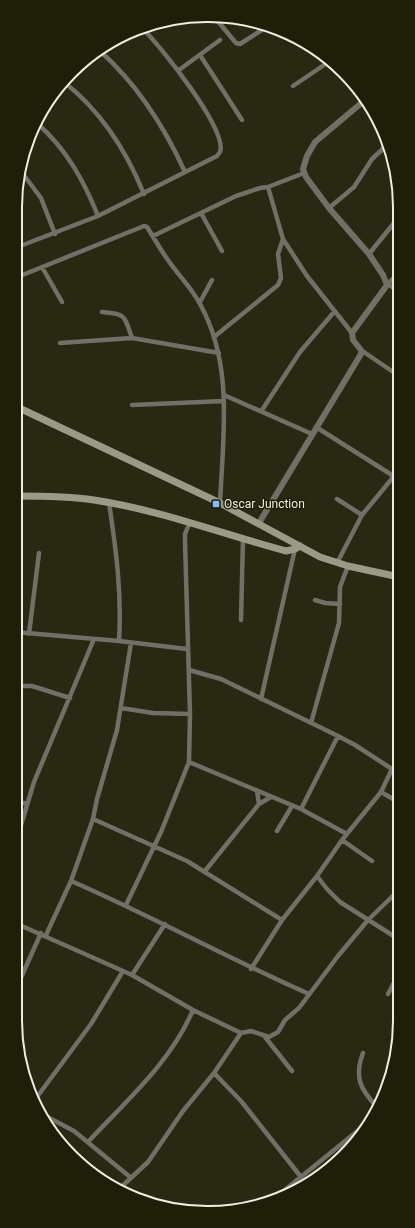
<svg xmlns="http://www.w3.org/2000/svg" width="415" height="1228" viewBox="0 0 415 1228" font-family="Roboto,sans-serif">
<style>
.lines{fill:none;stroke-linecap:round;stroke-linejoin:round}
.minor{stroke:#707066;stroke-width:4.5}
.tertiary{stroke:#707066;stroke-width:6}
.secondary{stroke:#9a9a89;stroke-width:7}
.poi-dot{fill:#86bbfb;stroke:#1f1e09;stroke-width:1.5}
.labels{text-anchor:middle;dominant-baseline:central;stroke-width:3;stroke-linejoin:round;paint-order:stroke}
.poi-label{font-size:12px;fill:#edede0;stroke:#1f1e09;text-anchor:start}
.rim{fill:none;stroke:#edede0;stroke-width:2}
</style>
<rect width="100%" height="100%" fill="#292813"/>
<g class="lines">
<!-- minor -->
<path class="minor" d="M216,19l20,24 4,1 28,-18
M100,51c38,34 64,75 85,121
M200,55l42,65
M179,70l41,-30
M64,82c38,30 62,68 80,112
M293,86l37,-25
M38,124c29,26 46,57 60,92
M20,170l21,28 14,36
M268,187l15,52 24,37 45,57
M329,208l25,-21 18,-28 16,-15
M201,213l21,38
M153,236l83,-40 24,-8 8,-1 36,-14
M15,248l83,-32 119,-60 3,-4c8,-22 -59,-105 -76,-122
M369,254l29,-36
M42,267l20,35
M15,278l129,-52 3,1c7,11 13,22 21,33 10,15 23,27 32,44 34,61 23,132 20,199
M388,284l11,8
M387,285l12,-13
M200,302l12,-22
M102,312c25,2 22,4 30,26
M214,337l64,-52 3,-7 -3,-24 5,-15
M60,343l72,-5 87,15
M361,350l38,26
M224,395l88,39
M132,405l92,-4
M262,410l38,-58 34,-40
M316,427l79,50
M337,499l25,16
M109,503c7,46 13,91 10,138
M337,563l25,-48 37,-45
M315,600l10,3 15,1
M241,620l2,-81
M15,632l104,9 68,8
M29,634l10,-81
M189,670l32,9 117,57 17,9 37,24 8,1
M15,686h17l38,12
M261,699l34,-150
M121,708l32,5 37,1
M311,723l28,-100 1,-36 8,-21
M189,762l112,47 46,25
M257,791l2,13
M381,792l19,11
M15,801l12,3
M301,809l37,-73
M93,819l94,42 95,59
M277,831l15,-25
M342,840l30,21
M15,845l19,-63 60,-143
M205,871l54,-67 12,-7
M317,876l10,13 13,13 60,38
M71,881c81,35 158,78 238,113
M126,905l35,-73 28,-70 1,-48 -5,-172v-8l5,-12
M15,923l117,52 61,35 48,23 10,-2 18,6 9,-5 7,-12 14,-12 39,-52 30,-36 32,-31
M46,935l25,-54 22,-62 4,-20 20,-69 14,-87
M251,969l31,-49 35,-44 25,-36 39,-48 11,-23
M132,975l33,-51
M15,991l26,-58
M388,994l12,-23
M265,1037l27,34
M363,1053c-9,24 -3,36 14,54
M214,1073l27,28 60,76
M34,1101l57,-77 32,-53
M42,1114l32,17 56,46
M88,1142c38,-41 83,-80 105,-132
M118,1190l30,-28 35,-51 31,-38 27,-40
M275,1198l96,-78"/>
<!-- tertiary -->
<path class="tertiary" d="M259,523l102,-169v-4l-8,-10 -1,-7 35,-48 -4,-10 -14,-21 -40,-46 -23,-31 -3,-8 4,-13 8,-14 50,-42"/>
<!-- secondary -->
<path class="secondary" d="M15,406l205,97 100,54 28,9 51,11
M15,496c26,0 53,0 79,4 66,10 128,34 192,51l9,-2 5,-3"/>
</g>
<!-- markers -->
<rect class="poi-dot" x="212" y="500" width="8" height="8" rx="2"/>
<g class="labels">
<!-- poi labels -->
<g class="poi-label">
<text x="224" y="504">Oscar Junction</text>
</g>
</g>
<!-- crop -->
<path d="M0 0H415V1228H0ZM207 22H208A185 185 0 0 1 393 207V1021A185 185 0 0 1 208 1206H207A185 185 0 0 1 22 1021V207A185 185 0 0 1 207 22Z" fill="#1f1e09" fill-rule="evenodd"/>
<path class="rim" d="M207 22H208A185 185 0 0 1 393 207V1021A185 185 0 0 1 208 1206H207A185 185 0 0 1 22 1021V207A185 185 0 0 1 207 22Z"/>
</svg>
